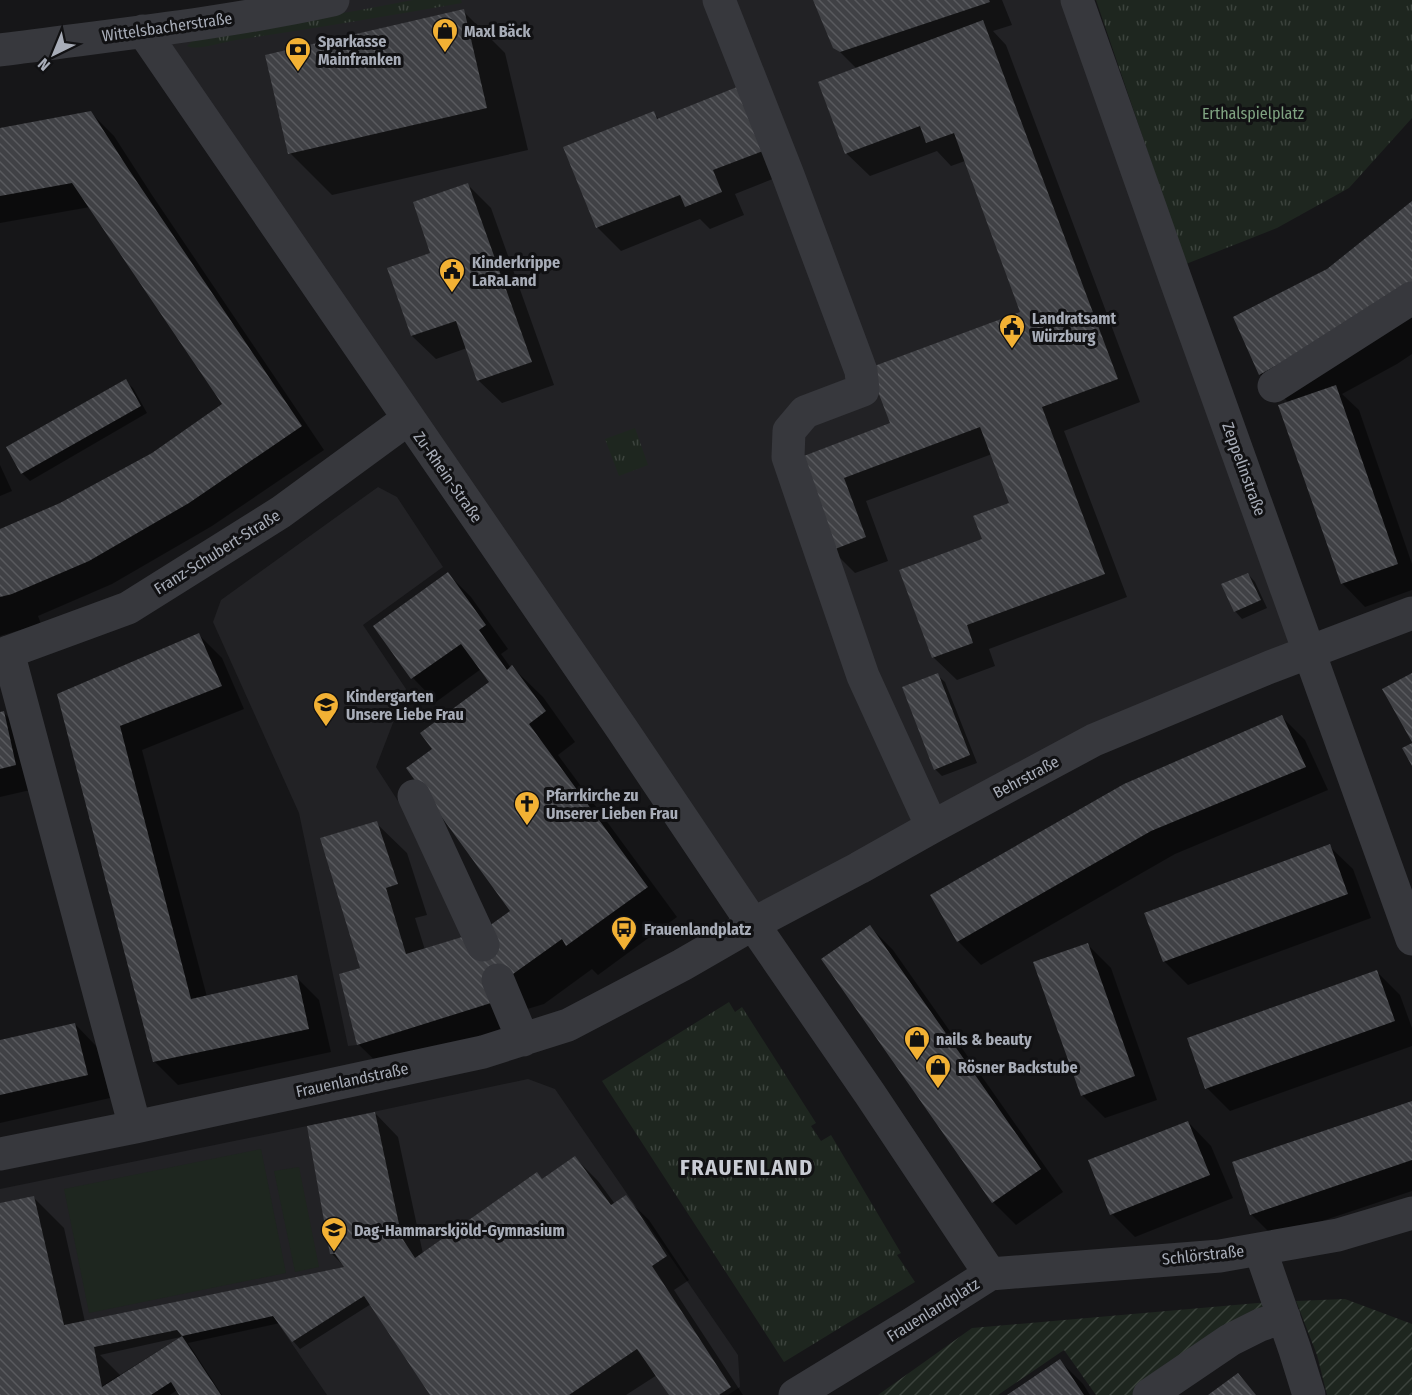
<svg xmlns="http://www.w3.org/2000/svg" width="1412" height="1395" viewBox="0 0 1412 1395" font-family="'Fira Sans Condensed',sans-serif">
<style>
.built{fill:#222225}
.grass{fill:url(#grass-tufts)}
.garden{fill:url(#garden-furrows)}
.pitch{fill:#1e261f}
.shadow{fill:#0007;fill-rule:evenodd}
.building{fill:url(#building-back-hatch)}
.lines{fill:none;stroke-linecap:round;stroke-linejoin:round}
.minor{stroke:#37383d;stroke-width:33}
.labels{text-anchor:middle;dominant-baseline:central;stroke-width:6;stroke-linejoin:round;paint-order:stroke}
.street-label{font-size:16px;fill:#a8adb8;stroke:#111113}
.poi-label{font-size:16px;font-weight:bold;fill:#a8adb8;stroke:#111113;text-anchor:start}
.park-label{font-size:16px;fill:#7fa381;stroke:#111113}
.district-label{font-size:22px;font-weight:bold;letter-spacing:1.5px;fill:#c9ccd4;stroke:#111113}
</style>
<defs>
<pattern id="grass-tufts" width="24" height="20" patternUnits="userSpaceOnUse" patternTransform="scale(1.5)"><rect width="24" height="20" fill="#1e261f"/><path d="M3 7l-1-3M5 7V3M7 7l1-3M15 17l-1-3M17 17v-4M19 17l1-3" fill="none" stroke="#3c433d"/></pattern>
<pattern id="garden-furrows" width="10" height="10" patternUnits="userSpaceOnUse" patternTransform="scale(1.5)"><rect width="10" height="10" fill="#1e261f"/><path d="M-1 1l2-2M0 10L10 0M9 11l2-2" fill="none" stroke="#3c433d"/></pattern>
<pattern id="building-back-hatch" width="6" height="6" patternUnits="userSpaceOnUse" patternTransform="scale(1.5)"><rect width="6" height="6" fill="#404145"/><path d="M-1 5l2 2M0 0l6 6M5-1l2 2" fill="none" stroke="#595a5e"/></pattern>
</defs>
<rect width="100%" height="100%" fill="#161618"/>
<!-- built -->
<path class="built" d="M312,0h760l232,650 -550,271 -611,-894z
M378,487l19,10 46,70 -80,58 43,64 -30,78 106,164 32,43 -16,6 -141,65 -9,1 -49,-233 -86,-191 8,-22z
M528,1079l27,10 183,266 2,32 -12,8h-401l-54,-79 -91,20 -80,50 5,9h-107v-206l307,-63z"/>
<!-- grass -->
<path class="grass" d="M413,0h48l1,3c-75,13 -150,26 -226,37 -13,2 -38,11 -49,6l6,-6 16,-7 146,-22z
M1096,0h316v118l-63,70 -72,40 -91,36z
M635,428l13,37 -29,11 -14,-37z
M729,1002l6,10 7,-5 74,116 -5,3 10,15 10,-6 70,118 -4,2 18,27 -131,80 -182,-281z"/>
<!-- garden -->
<path class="garden" d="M1345,1299l67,25v71h-85l-10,-40 -21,-54z
M1269,1302l-42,32 -95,61h-36l-32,-45 -66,45h-120l94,-67z"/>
<!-- pitch -->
<path class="pitch" d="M261,1149l25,124 -197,40 -25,-124z
M299,1167l20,100 -24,5 -21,-101z"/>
<!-- shadow -->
<path class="shadow" d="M815,0h187l10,25 -19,6 13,14 134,357 -76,29 63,166 -138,52 6,17 -38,14 -24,-23 51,-117 27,-36 -19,-50 -126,47 22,60 -33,12 -23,-23 -34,-91 94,-35 130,-111 -57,-152 -14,5 -14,-15 -67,25 -24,-23 11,-84 -22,-22z
M463,11l42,42 23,97 -196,45 -42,-42z
M760,112l25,62 -50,20 9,21 -34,14 -10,-10 -79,32 -24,-24 56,-114 7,7z
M91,113l23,23 38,59 172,255 -112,76 -100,58 -74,32 3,8 -41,12v-105l60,-27 93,-50 71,-50 -134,-197 -90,16v-94z
M468,185l23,23 63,177 -52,18 -24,-23 -11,-32 -31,11 -24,-23 -23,-67 43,-16z
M1412,202v152l-15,10 -55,30 17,16 53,154v26l-47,17 -23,-24 -53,-180 -29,-29 68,-104z
M125,381l8,7 14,25 -117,68 -8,-8z
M0,465l12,26 -12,5z
M448,574l23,23 37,52 -7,5 10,14 1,-1 31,30 32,45 -17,13 119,162 -79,58 -6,-6 -48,35 -30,9 7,20 -132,41 -31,-30 4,-75 14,-146 31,30 20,62 -12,3 10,32 56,-3 31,-36 -78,-161 57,-68 -10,-13 -45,33 -23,-24 -38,-52z
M1248,574l7,8 12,26 -25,11 -7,-8z
M199,635l23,23 22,51 -102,41 65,247 89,-20 23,23 12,52 -153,33 -23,-23 -96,-367z
M937,675l8,7 32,81 -35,13 -7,-7z
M4,713l23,23 12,52 -39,9v-83z
M1282,717l23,23 23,50 -153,64 -194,111 -23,-24z
M1329,846l24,23 18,49 -183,67 -24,-24z
M870,927l23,23 170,242 -47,33 -23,-23z
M1088,945l23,23 46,132 -52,18 -23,-23z
M1377,972l23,23 12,33v18l-182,65 -23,-23z
M75,1024l23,24 12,50 -110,25v-82z
M1412,1103v88l-138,46 -23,-23z
M375,1113l23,24 25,117 120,-74 32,-22 23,23 17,23 10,-7 24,23 40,60 -15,10 69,105h-72l-14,-20 -31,20h-194l-61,-91 -71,45 -7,-8 -13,-18 -92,20 34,52h-42l-3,-5 -7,5h-170v-190l34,-7 30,30 21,94 261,-54 -14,-14zM181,1337l-60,39 -21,-21z
M1188,1122l23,24 22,52 -98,39 -23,-23z
M1060,1361l23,23 7,11h-80z"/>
<!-- building -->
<path class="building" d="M813,0h176l1,2 -150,50 -7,-4z
M464,9l23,99 -199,46 -23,-99z
M983,20l135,359 -76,28 63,167 -138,51 6,18 -41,15 -33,-88 83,-31 -9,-23 36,-13 -29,-76 -136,51 22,59 -36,14 -34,-92 94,-36 -21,-55 151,-56 -66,-179 -28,10 -6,-17 -75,28 -27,-72z
M737,87l26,64 -50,19 9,22 -37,15 -5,-12 -84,33 -33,-81 91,-36 3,8z
M91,111l38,59 173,256 -113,77 -100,58 -77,33 -12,3v-68l60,-26 92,-50 70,-49 -150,-221 -72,13v-68z
M468,183l64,179 -55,19 -21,-60 -45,15 -24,-68 43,-15 -17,-51z
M1412,201v81l-57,41 -96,52 -26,-58 94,-48z
M126,379l15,27 -120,68 -15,-27z
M1336,385l62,179 -57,20 -63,-179z
M448,572l38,53 -7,5 28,40 5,-5 34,46 -17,13 119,163 -82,59 -4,-7 -49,35 -22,29 -134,42 -18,-71 21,-6 -40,-130 57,-17 21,63 -12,4 20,66 76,-23 28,-20 -104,-143 26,-19 -12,-16 69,-51 -28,-38 -50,35 -38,-53z
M1248,573l13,27 -27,12 -13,-28z
M199,633l23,53 -102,40 71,273 106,-24 12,54 -156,33 -96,-368z
M938,673l32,82 -36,15 -32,-83z
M1412,673v69l-30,-53z
M4,711l12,54 -16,4v-57z
M1282,715l24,52 -155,64 -194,111 -27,-47 194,-111z
M1412,743v23l-10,-18z
M1330,844l18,50 -185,68 -19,-49z
M870,925l171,244 -49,34 -171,-244z
M1088,943l47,133 -54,20 -48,-134z
M1377,970l18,51 -190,68 -18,-51z
M75,1023l13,52 -88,20v-55z
M1412,1101v59l-162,55 -18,-53z
M375,1112l27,126 13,20 122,-86 5,7 33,-23 36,49 15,-10 7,9 34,52 -15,10 79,121 -12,8h-50l-32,-46 -68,46h-139l-66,-99 -72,46 -19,-26 -91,20 -5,-6 -83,17 8,40 80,-51 39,59h-42l-8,-13 -20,13h-151v-192l34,-7 30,129 280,-58 -9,-13h-5l-23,-128z
M1188,1121l22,54 -100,40 -22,-55z
M1060,1359l24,36h-77z
M1238,1373l18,22h-48z"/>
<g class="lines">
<!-- minor -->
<path class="minor" d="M719,0l69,175 73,196 2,19 -58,22 -16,19 -1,26 75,219 69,151
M1077,0l98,278 237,661
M143,31l479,698 131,195 117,170 120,180
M0,50c111,-15 223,-26 333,-50
M1274,386l138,-88
M8,652l127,475
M0,655l128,-47 153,-96 127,-93
M414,796l69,149
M498,980l25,60
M0,1154l135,-27 348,-75 85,-27 114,-60 71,-41 106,-56 73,-41 162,-87 176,-73 142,-54
M1260,1249l35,101 14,45
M795,1395l118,-72 77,-49 230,-18 118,-21 74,-22
M1149,1395l81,-55 30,-15 24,-8"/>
</g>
<!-- icons -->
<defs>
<symbol id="shop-pin" viewBox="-11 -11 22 30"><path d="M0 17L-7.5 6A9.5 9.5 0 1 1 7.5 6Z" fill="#f2b134" stroke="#111113"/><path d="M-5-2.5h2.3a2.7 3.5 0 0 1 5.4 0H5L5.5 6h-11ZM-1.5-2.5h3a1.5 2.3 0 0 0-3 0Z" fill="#111"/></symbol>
<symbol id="bank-pin" viewBox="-11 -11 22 30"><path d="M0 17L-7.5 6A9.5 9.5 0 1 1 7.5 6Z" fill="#f2b134" stroke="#111113"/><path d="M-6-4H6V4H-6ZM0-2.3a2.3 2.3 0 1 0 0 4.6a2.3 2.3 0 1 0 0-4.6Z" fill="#111"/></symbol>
<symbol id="civic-pin" viewBox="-11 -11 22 30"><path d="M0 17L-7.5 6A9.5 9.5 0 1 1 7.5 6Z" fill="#f2b134" stroke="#111113"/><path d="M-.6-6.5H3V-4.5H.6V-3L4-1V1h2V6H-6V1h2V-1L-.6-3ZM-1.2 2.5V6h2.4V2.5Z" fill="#111"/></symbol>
<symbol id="school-pin" viewBox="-11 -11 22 30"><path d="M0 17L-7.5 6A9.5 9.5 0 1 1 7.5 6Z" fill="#f2b134" stroke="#111113"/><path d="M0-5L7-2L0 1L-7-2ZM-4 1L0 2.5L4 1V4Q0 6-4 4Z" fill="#111"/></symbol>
<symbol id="church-pin" viewBox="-11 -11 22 30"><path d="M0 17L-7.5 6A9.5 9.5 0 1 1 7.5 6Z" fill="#f2b134" stroke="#111113"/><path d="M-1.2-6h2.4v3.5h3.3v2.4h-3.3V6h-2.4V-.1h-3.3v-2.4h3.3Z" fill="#111"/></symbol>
<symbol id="bus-pin" viewBox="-11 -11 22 30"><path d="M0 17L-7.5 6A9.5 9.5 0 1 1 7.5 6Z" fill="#f2b134" stroke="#111113"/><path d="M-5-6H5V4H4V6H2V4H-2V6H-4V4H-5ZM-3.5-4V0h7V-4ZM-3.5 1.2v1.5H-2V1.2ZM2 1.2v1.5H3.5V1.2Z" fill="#111"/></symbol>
</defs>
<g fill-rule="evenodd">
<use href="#shop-pin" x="430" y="16" width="30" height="40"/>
<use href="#bank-pin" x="283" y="35" width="30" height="40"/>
<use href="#civic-pin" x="437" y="256" width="30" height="40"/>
<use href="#civic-pin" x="997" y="312" width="30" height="40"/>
<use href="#school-pin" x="311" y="690" width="30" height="40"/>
<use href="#church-pin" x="512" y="789" width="30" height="40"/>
<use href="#bus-pin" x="609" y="914" width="30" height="40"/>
<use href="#shop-pin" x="902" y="1024" width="30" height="40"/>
<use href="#shop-pin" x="923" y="1052" width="30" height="40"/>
<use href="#school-pin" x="319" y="1215" width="30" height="40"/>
</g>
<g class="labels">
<!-- street labels -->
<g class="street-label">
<text transform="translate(167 27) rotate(-8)">Wittelsbacherstraße</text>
<text transform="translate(1244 469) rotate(70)">Zeppelinstraße</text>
<text transform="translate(448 477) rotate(55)">Zu-Rhein-Straße</text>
<text transform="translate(217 552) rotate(-32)">Franz-Schubert-Straße</text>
<text transform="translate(1026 777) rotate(-28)">Behrstraße</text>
<text transform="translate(352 1080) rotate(-12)">Frauenlandstraße</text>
<text transform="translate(1203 1255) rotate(-6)">Schlörstraße</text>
<text transform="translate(933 1310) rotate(-32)">Frauenlandplatz</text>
</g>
<!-- poi labels -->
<g class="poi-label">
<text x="464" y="31">Maxl Bäck</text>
<text x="318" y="41">Sparkasse<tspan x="318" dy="18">Mainfranken</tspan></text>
<text x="472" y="262">Kinderkrippe<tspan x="472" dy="18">LaRaLand</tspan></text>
<text x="1032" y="318">Landratsamt<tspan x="1032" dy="18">Würzburg</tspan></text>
<text x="346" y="696">Kindergarten<tspan x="346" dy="18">Unsere Liebe Frau</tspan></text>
<text x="546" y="795">Pfarrkirche zu<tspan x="546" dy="18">Unserer Lieben Frau</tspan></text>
<text x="644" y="929">Frauenlandplatz</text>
<text x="936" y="1039">nails &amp; beauty</text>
<text x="958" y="1067">Rösner Backstube</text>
<text x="354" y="1230">Dag-Hammarskjöld-Gymnasium</text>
</g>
<!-- park labels -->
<g class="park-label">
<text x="1253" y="113">Erthalspielplatz</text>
</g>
<!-- district labels -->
<g class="district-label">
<text x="747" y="1167">FRAUENLAND</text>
</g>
</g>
<!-- north arrow -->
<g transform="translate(54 54) rotate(223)" stroke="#111113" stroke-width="4.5" paint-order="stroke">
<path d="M0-4.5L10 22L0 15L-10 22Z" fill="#a8adb8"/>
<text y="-9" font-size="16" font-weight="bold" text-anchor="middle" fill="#a8adb8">N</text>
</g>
</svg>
